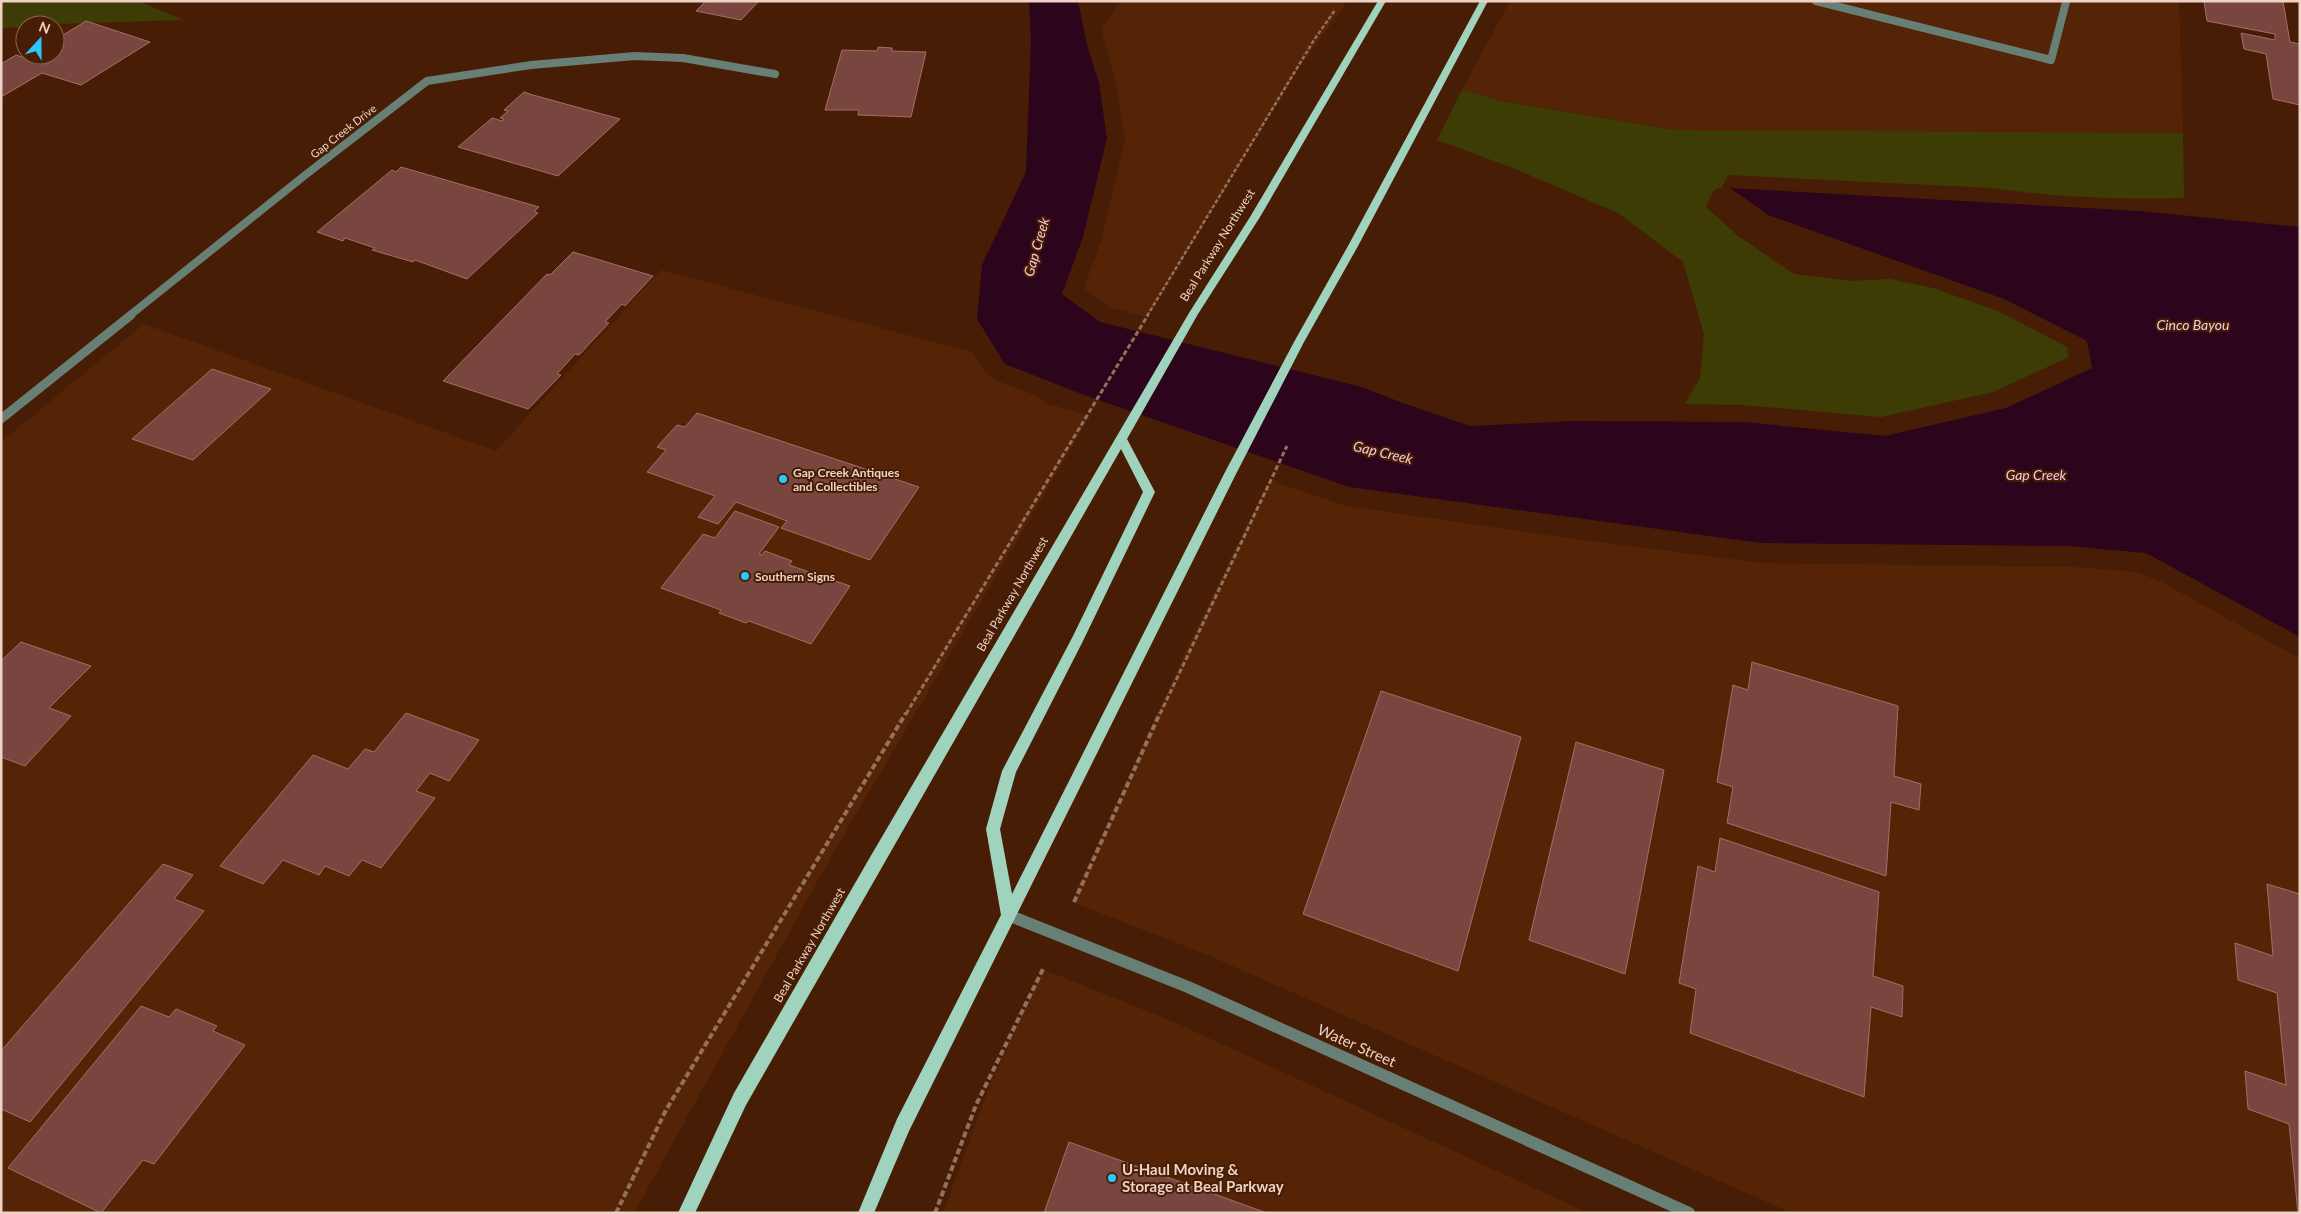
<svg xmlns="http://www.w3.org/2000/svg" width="2301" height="1214" viewBox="0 0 2301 1214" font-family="Lato,sans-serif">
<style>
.built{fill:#552406}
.green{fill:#3e3c05}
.water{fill:#2c041c}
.building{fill:#79453f;stroke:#a56e66}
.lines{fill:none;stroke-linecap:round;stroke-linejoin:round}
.path-far2{stroke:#93705c;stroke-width:2.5;stroke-dasharray:4 2;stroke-linecap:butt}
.path-far1{stroke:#93705c;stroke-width:3;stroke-dasharray:5 2.5;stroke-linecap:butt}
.path{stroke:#93705c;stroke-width:4;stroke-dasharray:6 3;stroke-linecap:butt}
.service{stroke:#677f75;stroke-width:8}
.minor-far2{stroke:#677f75;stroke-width:8}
.minor-far1{stroke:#677f75;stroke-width:9}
.minor{stroke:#677f75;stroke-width:12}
.primary{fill:#a0d3be;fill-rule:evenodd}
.poi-dot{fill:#29c8ff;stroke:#471e05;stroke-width:2}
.labels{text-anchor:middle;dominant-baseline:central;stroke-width:4;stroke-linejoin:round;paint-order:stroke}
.far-street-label{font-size:11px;fill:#eed2c5;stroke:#471e05}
.street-label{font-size:12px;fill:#eed2c5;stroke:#471e05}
.poi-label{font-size:12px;font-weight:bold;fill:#eed2c5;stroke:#471e05;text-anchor:start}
.water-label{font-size:14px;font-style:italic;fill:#f5c7dd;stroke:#471e05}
.near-street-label{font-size:15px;fill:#eed2c5;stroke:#471e05}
.near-poi-label{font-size:15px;font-weight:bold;fill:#eed2c5;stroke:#471e05;text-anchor:start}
</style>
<rect width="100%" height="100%" fill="#471e05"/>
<!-- built -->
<path class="built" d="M1122,1h225l-49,69 -150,247 -36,-9 -28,-20 18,-50 23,-99 -9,-58 -15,-53z
M1510,1h669l4,132 -508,-3 -174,-29 -39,-11z
M661,270l311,82 14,21 7,6 44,17 8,7 45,13 -258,439 -198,358h-633v-771l143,-118 352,127z
M1269,480l77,26 229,33 187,24 312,4 61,5 25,9 140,78v554h-508l-589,-260 -131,-51 116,-256z
M1042,969l132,53 414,191h-645l47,-128z"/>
<!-- green -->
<path class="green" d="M1,1h137l46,19 -159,5v2l-24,1z
M1462,90l39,11 174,29 508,3 1,65c-61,2 -131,-1 -192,-10l-264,-13 -6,12 -8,3 -8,17 32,29 56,38 58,7 38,-2 43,9 65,23 69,36 2,10 -76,35 -112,25 -139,-12 -57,-1 15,-26 4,-44 -21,-72 -65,-49 -105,-45 -76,-28z"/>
<!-- water -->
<path class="water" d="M1029,1h49l9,44 12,38 8,55 -24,99 -21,57 38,28 262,65 38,15 70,24 104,-5 170,1 141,14 121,-28 86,-40 -5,-27 -83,-42 -236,-84 -38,-27 410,23 160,16v410l-154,-84 -78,-7 -307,-3 -412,-56 -265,-92 -79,-31 -28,-45 5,-54 44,-93 5,-132z"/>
<!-- building -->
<path class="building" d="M706,1h53l-18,19 -45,-9z
M2204,1h79l7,41 10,2v61l-27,-6 -7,-45 -22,-5 -3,-16 34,7v-6l-68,-13z
M86,21l64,21 -69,43 -39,-12 -41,24v-33l15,-9 9,3 5,-3h25v-15z
M878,47l14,1v3l34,1 -15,65 -53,-2 1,-5h-34l17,-60 35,1z
M524,92l9,3 87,24 -62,57 -100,-29 34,-29 10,3 2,-2 -4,-1 8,-7 -4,-1z
M401,167l138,40 -5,5 4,1 -71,66 -52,-19 -2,2 -41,-12 3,-2 -30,-10 -2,3 -26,-9 75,-62 4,2z
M573,252l80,24 -28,30 -3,-2 -17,18 4,1 -30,32 -4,-1 -18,20 4,1 -33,34 -85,-28 104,-107 3,1z
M212,369l59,20 -78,71 -61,-21z
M697,413l222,74 -49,73 -89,-32 6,-7 -51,-19 -18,22 -20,-7 17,-21 -68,-24 19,-22 -9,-3 20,-22 8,2z
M735,511l44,16 -20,27 3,1 3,-4 27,10 -3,4 61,21 -39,58 -62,-23 -3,2 -27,-10 2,-3 -60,-22 42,-54 12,4z
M21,642l70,24 -42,42 22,8 -46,50 -24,-9v-96z
M1752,662l146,44 -4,70 27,8 -2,26 -28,-8 -5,74 -159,-53 6,-36 -16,-5 16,-97 15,5z
M1381,691l140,46 -63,234 -155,-57z
M406,713l73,27 -30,41 -19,-8 -14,18 19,7 -54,70 -19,-8 -13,16 -24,-10 -6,9 -36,-15 -20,24 -43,-18 93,-111 35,14 17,-20 9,3z
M1576,742l88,28 -39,204 -96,-34z
M1720,838l159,54 -6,84 30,10 -1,31 -31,-10 -7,90 -174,-64 6,-44 -17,-6 19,-117 17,6z
M163,864l30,11 -19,24 30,12 -174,211 -29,-13v-58z
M2267,884l33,10v319h-2l-9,-89 -41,-15 -3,-38 41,14 -9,-92 -39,-13 -3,-37 38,13z
M141,1006l28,11 7,-8 41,17 -4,5 32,14 -91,119 -11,-4 -42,53 -93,-45z
M1069,1142l198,71h-223z"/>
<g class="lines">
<!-- path-far2 -->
<path class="path-far2" d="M1147,316l167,-276 21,-30"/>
<!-- path-far1 -->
<path class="path-far1" d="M906,714l242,-399
M1160,714l127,-268"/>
<!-- path -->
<path class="path" d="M1074,902l86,-189
M616,1213l50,-103 240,-397
M935,1213l41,-108 68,-138"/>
<!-- service -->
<path class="service" d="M1816,1l235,59 15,-58"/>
<!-- minor-far2 -->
<path class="minor-far2" d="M129,316l175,-140 123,-95 104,-16 104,-9 48,2 92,16"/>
<!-- minor-far1 -->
<path class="minor-far1" d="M1,419l130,-104"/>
<!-- minor -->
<path class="minor" d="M1008,915l180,72 501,226"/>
<!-- primary -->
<path class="primary" d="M1378,1h8l-126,216 -62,97 -71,125 28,53 -73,151 -66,129 -16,57 12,65 212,-420 70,-132 54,-96 132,-245h8l-130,245 -54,96 -68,132 -327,657 -35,82h-16l39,-94 104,-204 -15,-86 16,-58 71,-135 70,-144 -22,-43 -375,656 -51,108h-17l56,-120 135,-234 320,-546 61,-96z"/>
</g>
<!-- markers -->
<g class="poi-dot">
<circle cx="783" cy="479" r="5"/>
<circle cx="745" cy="576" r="5"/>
<circle cx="1112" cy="1178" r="5"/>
</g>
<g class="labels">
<!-- far-street labels -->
<g class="far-street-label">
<text transform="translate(343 131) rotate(-38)">Gap Creek Drive</text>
</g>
<!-- street labels -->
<g class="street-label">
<text transform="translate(1217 245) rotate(-58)">Beal Parkway Northwest</text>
<text transform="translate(1012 594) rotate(-60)">Beal Parkway Northwest</text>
<text transform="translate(809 945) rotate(-60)">Beal Parkway Northwest</text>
</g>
<!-- poi labels -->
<g class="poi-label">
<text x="793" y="472">Gap Creek Antiques<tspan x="793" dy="14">and Collectibles</tspan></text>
<text x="755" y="576">Southern Signs</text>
</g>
<!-- water labels -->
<g class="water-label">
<text transform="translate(1036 247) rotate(-74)">Gap Creek</text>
<text x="2193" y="324">Cinco Bayou</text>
<text transform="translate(1383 452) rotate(13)">Gap Creek</text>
<text x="2036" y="474">Gap Creek</text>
</g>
<!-- near-street labels -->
<g class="near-street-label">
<text transform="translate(1357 1045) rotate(24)">Water Street</text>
</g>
<!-- near-poi labels -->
<g class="near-poi-label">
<text x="1122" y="1169">U-Haul Moving &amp;<tspan x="1122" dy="17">Storage at Beal Parkway</tspan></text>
</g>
</g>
<!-- border -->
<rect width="2301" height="1214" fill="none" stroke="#eed2c5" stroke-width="5"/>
<!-- north arrow -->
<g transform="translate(40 40) rotate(21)"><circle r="24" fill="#471e05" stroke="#8a6652"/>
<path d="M0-4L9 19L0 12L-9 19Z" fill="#29c8ff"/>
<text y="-8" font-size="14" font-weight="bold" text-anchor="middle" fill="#eed2c5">N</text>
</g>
</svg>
